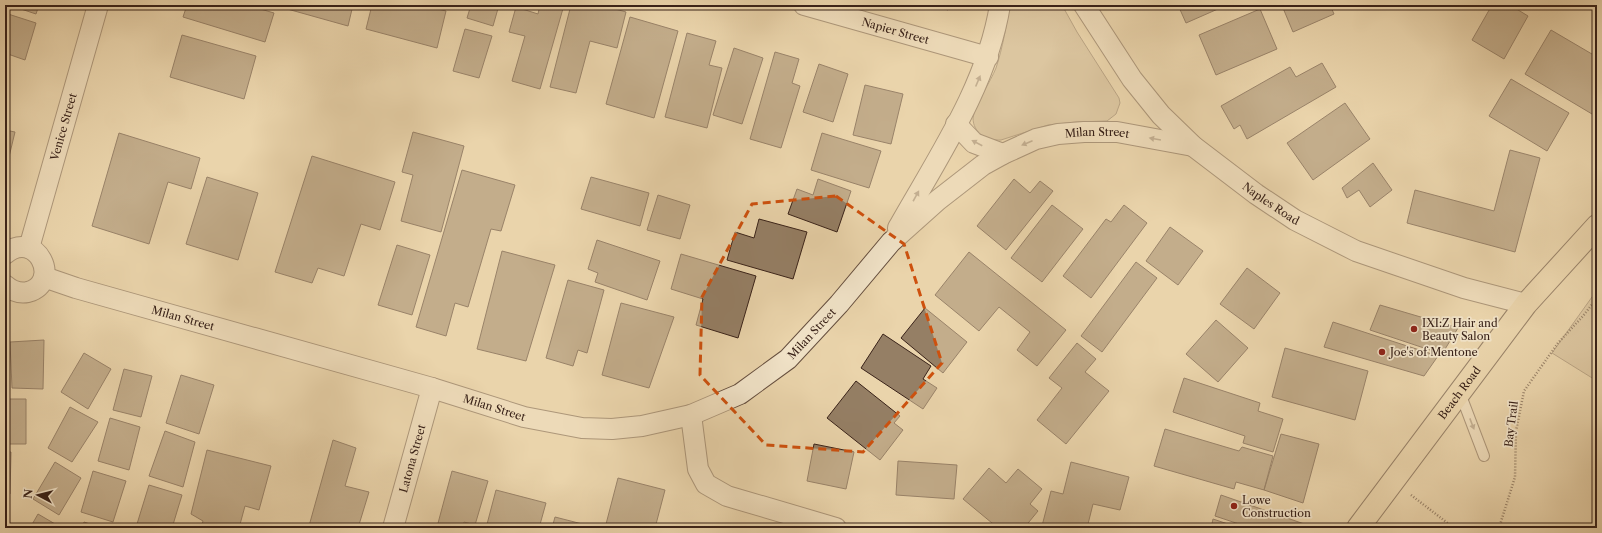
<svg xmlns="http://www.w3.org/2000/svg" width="1602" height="533" viewBox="0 0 1602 533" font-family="'Libre Caslon Text',serif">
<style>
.green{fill:#ccb692;stroke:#826c56}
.building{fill:#957f65;stroke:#392219}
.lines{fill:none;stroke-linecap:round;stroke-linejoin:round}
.lane-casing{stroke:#654e3e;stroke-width:12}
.street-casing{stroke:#654e3e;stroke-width:22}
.primary-casing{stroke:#392219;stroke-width:24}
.path{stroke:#392219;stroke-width:2.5;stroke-dasharray:1 2;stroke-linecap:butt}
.lane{stroke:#f1e3c8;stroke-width:10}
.street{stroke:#f1e3c8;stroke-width:20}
.primary{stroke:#ead4ab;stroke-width:22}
.oneway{fill:#958270}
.marked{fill:none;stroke:#ce510e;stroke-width:3;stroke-dasharray:8 5;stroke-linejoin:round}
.poi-dot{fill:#8f2418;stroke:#f1e3c8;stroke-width:1.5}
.labels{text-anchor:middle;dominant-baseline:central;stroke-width:3.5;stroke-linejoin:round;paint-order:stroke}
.street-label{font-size:11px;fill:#392219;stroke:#f1e3c8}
.poi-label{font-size:11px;fill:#392219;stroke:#f1e3c8;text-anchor:start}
</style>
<rect width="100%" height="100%" fill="#ead4ab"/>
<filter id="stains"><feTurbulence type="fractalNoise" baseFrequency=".005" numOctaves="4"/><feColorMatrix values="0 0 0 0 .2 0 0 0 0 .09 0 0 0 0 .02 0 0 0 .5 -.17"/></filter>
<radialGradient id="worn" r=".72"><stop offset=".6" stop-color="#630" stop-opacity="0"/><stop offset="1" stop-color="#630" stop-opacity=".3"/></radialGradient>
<!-- green -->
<path class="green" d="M1010,5h52l15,27 42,66 1,5 -4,11 -9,7 -31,1 -28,3 -47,15c-14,1 -28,-7 -28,-22 1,-12 18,-37 23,-50 7,-21 10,-42 14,-63z
M1597,290v91l-45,-28z"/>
<!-- building -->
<path class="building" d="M19,5h20l-3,9 -18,-6z
M187,5h60l27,8 -9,29 -82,-25z
M273,5h80l-5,21z
M372,5h49l25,6 -9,37 -71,-19z
M471,5h28l-6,21 -26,-8z
M540,5h24l-24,84 -28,-8 13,-45 -16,-4 7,-25 22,7z
M571,5h30l25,7 -9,36 -27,-7 -14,52 -26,-6z
M932,5h17l-1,5z
M1178,5h49l-41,18z
M1289,5h41l4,9 -41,18 -10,-24z
M1492,5h18l18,11 -24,43 -32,-19z
M1260,9l17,40 -61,26 -17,-40z
M5,13l31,10 -11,37 -20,-7v-11l3,-8h-3z
M630,17l48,14 -24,87 -48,-14z
M465,29l27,7 -13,42 -26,-7z
M1551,30l46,27v60l-72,-43z
M687,33l29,8 -7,24 13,3 -15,60 -42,-11z
M182,35l74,21 -12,43 -74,-22z
M734,48l29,10 -21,66 -29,-9z
M775,52l24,7 -7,24 8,3 -19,62 -31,-9z
M1322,63l14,24 -89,52 -7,-14 -6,4 -13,-23 69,-39 6,10z
M819,64l29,10 -15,48 -30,-10z
M1511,79l58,34 -22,38 -58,-35z
M865,85l38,9 -12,50 -38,-9z
M1345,103l25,36 -57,41 -26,-37z
M5,130l10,2 -7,29 -3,-1z
M413,132l51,14 -23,86 -40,-11 12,-46 -11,-3z
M119,133l81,25 -9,31 -23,-7 -19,62 -57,-18z
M822,133l59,18 -12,37 -58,-18z
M1510,150l30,8 -25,94 -108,-29 8,-33 79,21z
M312,156l83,26 -15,48 -19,-6 -17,52 -26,-8 -6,15 -37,-11z
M1373,163l19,27 -22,17 -11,-17 -12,8 -5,-10z
M462,170l53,15 -14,46 -10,-2 -23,78 -13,-4 -9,33 -30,-9z
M207,177l51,16 -20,67 -52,-16z
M591,177l58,16 -9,33 -59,-17z
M818,179l33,12 -14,41 -49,-18 9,-25 16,6z
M1014,179l16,14 10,-12 13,10 -47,59 -29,-24z
M658,195l32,10 -10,34 -33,-9z
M1052,205l31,24 -41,53 -31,-24z
M1124,205l23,18 -56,75 -28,-22 43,-57 5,3z
M759,219l48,13 -14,47 -66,-19 8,-28 19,6z
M1170,227l33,24 -25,34 -32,-24z
M597,240l63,21 -13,39 -52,-18 3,-9 -10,-4z
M397,245l33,10 -18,60 -34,-10z
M502,251l53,14 -29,96 -49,-12z
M969,252l97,78 -29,36 -20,-16 13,-18 -31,-25 -20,24 -44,-36z
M681,254l75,22 -18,62 -42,-13 7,-26 -32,-10z
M1136,262l21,16 -55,74 -21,-16z
M1247,268l33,25 -26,36 -34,-25z
M568,280l36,10 -17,63 -9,-3 -5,16 -27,-8z
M621,303l53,14 -25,71 -47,-13z
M1380,305l78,23 -16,26 -72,-24z
M925,308l42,34 -24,31 -42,-35z
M1216,320l32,28 -30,34 -32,-28z
M1333,322l105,34 -14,20 -100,-29z
M883,334l48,32 -8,13 14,9 -14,21 -62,-41z
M44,340l-1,49 -31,-1 -2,-46z
M1077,343l19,16 -11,13 24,19 -43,53 -29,-24 25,-32 -13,-10z
M1285,348l83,23 -13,49 -83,-23z
M84,353l27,16 -23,40 -27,-17z
M124,369l28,7 -11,41 -28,-7z
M181,375l33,10 -15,49 -33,-11z
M1184,378l76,25 -2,8 25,8 -10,33 -30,-9 2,-7 -72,-24z
M856,381l44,35 -6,7 9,7 -23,30 -53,-42z
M5,399h21v45h-21z
M70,407l28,15 -26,40 -24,-14z
M110,418l30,9 -11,43 -31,-9z
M1165,429l74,22 3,-4 31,9 -9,34 -28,-8 -2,7 -80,-23z
M165,431l30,11 -12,45 -34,-11z
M1281,434l38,10 -16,59 -39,-13z
M333,440l23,8 -11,38 24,6 -11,36h-43l-6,-2z
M814,444l40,8 -8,37 -39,-8z
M207,450l64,16 -12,44 -14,-4 -6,22h-38l2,-7 -12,-7z
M5,452h6l-1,42h-5z
M898,461l59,4 -3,34 -58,-4z
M55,462l26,16 -22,37 -26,-16z
M1071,462l58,15 -9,33 -27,-6 -6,24h-36l-9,-2 9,-35 12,3z
M989,468l17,15 12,-14 24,20 -12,15 8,7 -14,17h-26l-35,-29z
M93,471l33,10 -13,41 -32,-10z
M452,471l36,10 -13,44 -11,-3 -2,6 -25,-1z
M618,478l47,12 -10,38h-50z
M149,485l33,10 -10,33h-24l-11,-4z
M496,490l50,13 -7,25h-53z
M1221,495l89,31 -2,2h-57l-36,-12z
M38,514l24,14h-32z
M555,517l39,10v1h-42z
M1213,519l27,9h-29z
M84,522l18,6h-20z"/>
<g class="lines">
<defs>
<path id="lane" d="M1460,393l24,63"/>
<g id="street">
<path id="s1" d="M804,5l184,52"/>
<path id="s2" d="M1084,5l48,74 29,36 32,31 63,48 39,26 61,31 108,37 62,16"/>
<path d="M956,124l18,19 29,11"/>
<path d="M898,228c40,-71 89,-142 102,-223"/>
<path id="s3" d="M29,248l69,-243"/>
<path d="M5,254c31,-26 58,28 23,38 -9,2 -16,-1 -23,-7"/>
<path id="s4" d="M44,277l32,11 356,100 92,29 58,11 30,1 30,-3 49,-11 49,-21 48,-35 51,-55 52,-62 47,-42 45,-35 20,-11 33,-15 22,-5 26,-2h33l76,14"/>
<path d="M691,415l7,54 8,15 21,12 109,32"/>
<path id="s5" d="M393,528l39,-140"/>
</g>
<g id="primary">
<path id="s6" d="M1358,528l168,-224 71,-78"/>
</g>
</defs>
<!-- lane casing -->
<use href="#lane" class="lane-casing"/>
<!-- street casing -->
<use href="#street" class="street-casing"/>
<!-- primary casing -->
<use href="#primary" class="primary-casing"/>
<!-- path -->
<path class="path" d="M1411,495l43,33
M1499,528l16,-51 1,-46 8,-40 34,-48 25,-27 14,-18"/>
<!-- lane -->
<use href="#lane" class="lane"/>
<!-- street -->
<use href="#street" class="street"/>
<!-- primary -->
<use href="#primary" class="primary"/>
</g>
<!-- one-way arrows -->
<defs><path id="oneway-solid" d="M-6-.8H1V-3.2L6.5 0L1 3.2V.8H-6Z"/></defs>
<g class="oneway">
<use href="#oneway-solid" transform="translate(978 81) rotate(-67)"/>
<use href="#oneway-solid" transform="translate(1155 139) rotate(-170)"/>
<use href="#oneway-solid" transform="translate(977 143) rotate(-152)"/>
<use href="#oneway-solid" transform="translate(1027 143) rotate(157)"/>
<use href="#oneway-solid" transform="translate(916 196) rotate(-61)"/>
<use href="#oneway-solid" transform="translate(1472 424) rotate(69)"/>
</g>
<!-- marked area -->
<path d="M0 0H1602V533H0ZM836,196l68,48 38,119 -79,89 -97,-7 -66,-70 2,-78 50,-93z" fill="#ead4ab" fill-opacity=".55" fill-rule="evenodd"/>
<path class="marked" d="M836,196l68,48 38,119 -79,89 -97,-7 -66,-70 2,-78 50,-93z"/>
<!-- markers -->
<g class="poi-dot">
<circle cx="1414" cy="329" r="4"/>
<circle cx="1382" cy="352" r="4"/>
<circle cx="1234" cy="506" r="4"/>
</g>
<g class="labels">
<!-- street labels -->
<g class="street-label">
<text stroke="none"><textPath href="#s1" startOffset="95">Napier Street</textPath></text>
<text stroke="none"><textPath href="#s3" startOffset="126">Venice Street</textPath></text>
<text stroke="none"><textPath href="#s4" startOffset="1179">Milan Street</textPath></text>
<text stroke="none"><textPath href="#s2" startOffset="276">Naples Road</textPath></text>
<text stroke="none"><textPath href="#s4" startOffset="145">Milan Street</textPath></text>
<text stroke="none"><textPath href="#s4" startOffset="817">Milan Street</textPath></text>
<text stroke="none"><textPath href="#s6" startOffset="169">Beach Road</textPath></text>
<text stroke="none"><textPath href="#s4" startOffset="469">Milan Street</textPath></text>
<text transform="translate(1511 424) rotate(-83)">Bay Trail</text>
<text stroke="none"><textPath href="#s5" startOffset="72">Latona Street</textPath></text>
</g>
<!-- poi labels -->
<g class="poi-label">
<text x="1422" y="323">IXI:Z Hair and<tspan x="1422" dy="13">Beauty Salon</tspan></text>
<text x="1390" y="352">Joe's of Mentone</text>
<text x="1242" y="500">Lowe<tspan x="1242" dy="13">Construction</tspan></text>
</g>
</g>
<!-- margin -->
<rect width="1602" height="533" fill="none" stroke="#ead4ab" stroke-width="20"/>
<rect x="6" y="6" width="1590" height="521" fill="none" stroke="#392219" stroke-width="2"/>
<rect x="10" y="10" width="1582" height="513" fill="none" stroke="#392219"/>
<!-- north arrow -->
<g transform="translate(38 495) rotate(277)" stroke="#f1e3c8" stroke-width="3" paint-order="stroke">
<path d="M0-3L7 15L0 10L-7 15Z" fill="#392219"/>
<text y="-6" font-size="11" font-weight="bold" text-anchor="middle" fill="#392219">N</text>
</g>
<rect width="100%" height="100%" filter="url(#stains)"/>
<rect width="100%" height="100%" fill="url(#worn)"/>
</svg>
